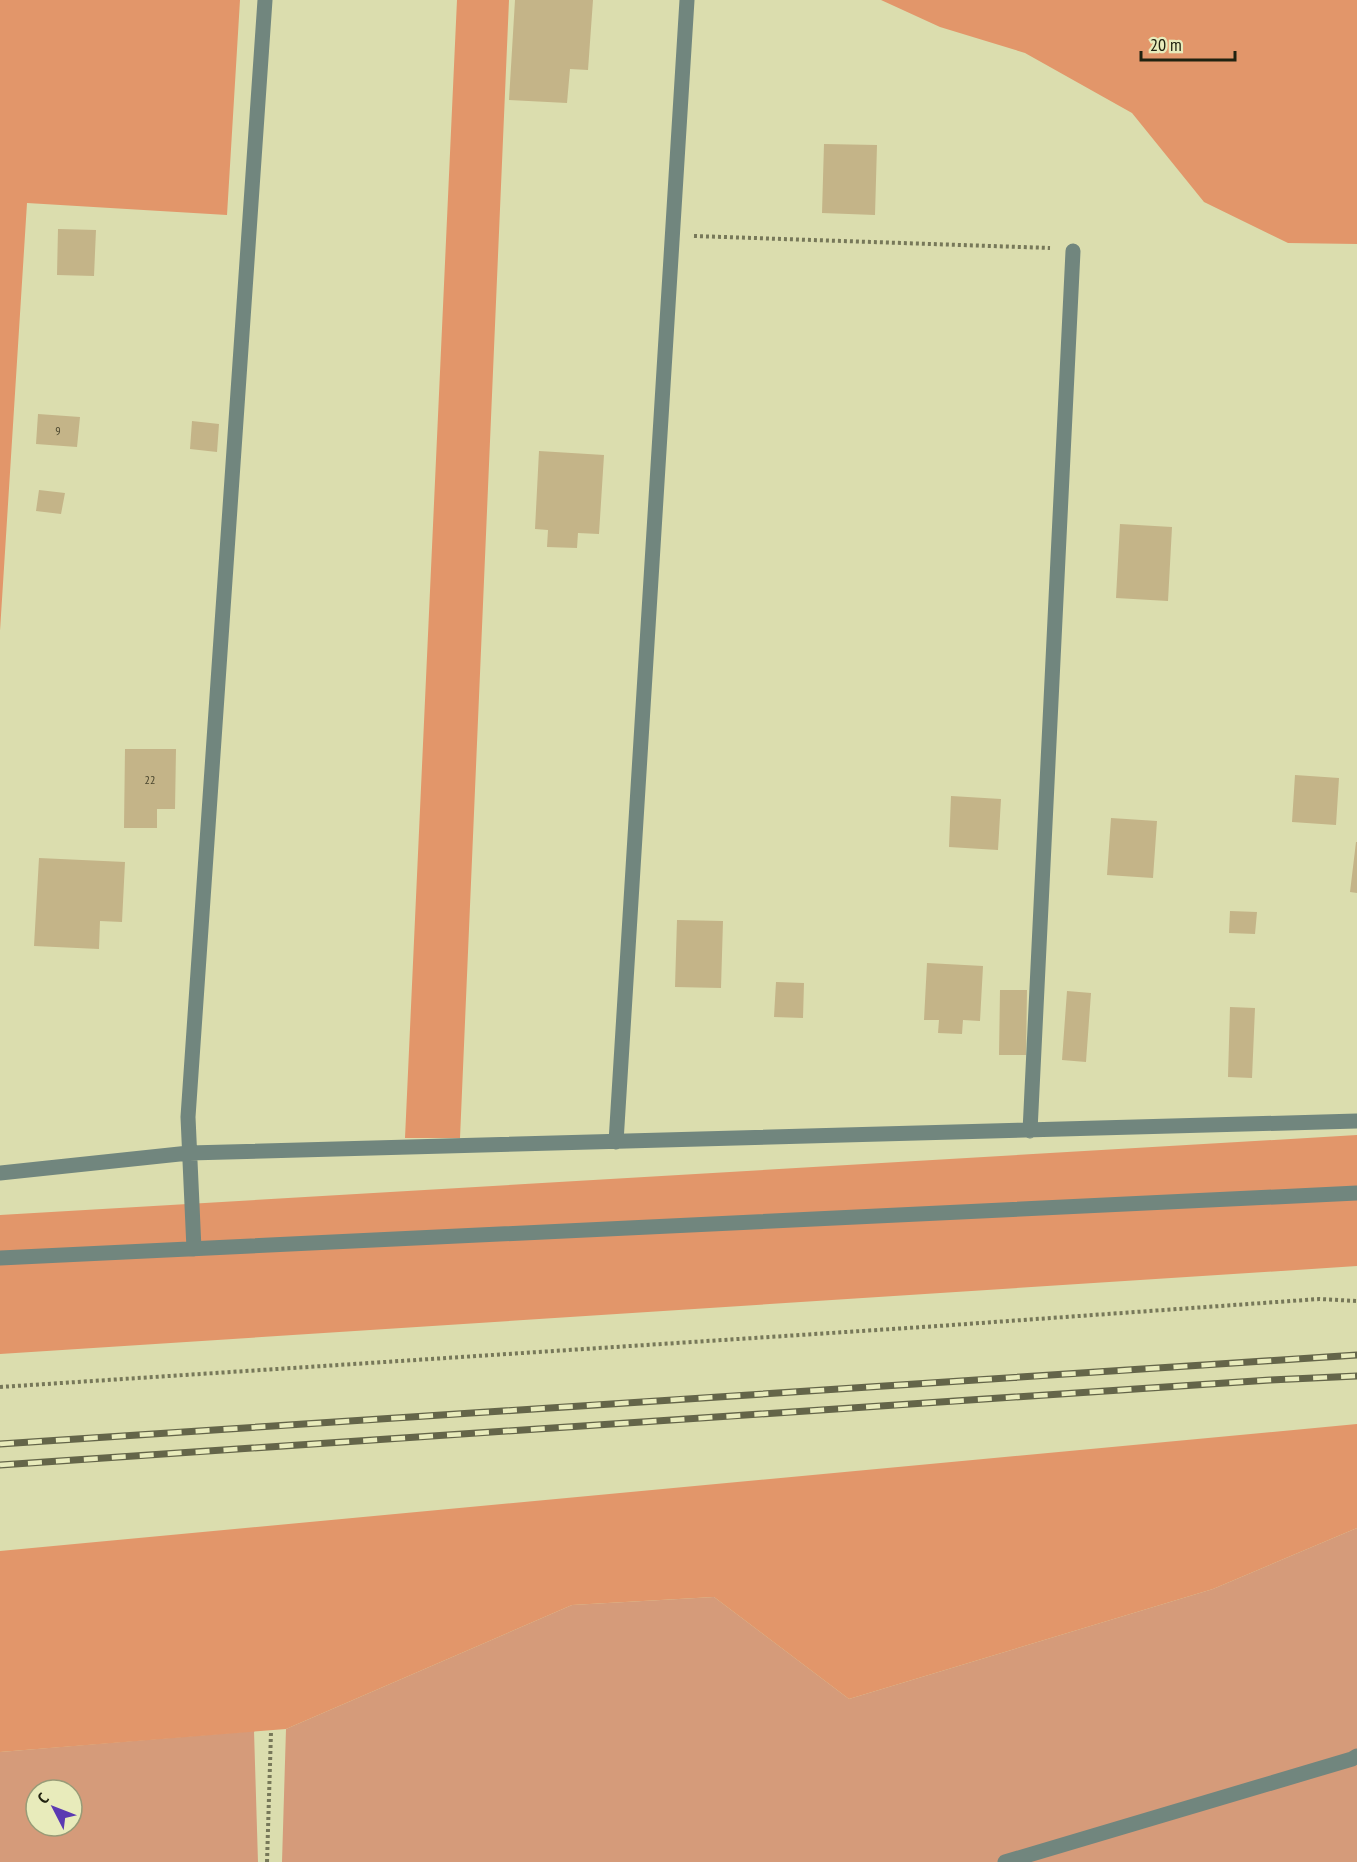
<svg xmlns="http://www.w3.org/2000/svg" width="1357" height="1862" viewBox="0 0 1357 1862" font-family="'PT Sans Narrow',sans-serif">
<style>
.green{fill:#d59b7a;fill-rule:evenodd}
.forest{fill:#e2966a}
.building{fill:#c4b488}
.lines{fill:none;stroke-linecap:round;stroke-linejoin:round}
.path{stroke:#777859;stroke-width:4;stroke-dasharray:3 3;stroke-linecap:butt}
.minor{stroke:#71867e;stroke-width:15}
.rail-casing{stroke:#646549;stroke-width:7}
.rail{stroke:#e8ebbb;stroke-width:4.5;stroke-dasharray:14;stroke-linecap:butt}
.labels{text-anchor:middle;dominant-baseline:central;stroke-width:5;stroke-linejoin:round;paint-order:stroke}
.number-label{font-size:12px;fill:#4a462e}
</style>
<rect width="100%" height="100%" fill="#dbddae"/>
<!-- green -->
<path class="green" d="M1357,1528v334h-1075l4,-133 286,-124 142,-8 135,102 364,-110z
M254,1731l4,131h-258v-110zM36,1790h36v36h-36z"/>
<!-- forest -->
<path class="forest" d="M0,0h240l-13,215 -200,-12 -27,428z
M457,0h52l-49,1138h-55z
M881,0h476v244l-69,-1 -84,-41 -72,-89 -107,-60 -85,-26z
M1357,1135v131l-1357,88v-139z
M1357,1424v104l-144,61 -364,110 -135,-102 -142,8 -286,124 -286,23v-201z"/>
<!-- building -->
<path class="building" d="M515,0h78l-5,70 -18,-1 -3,34 -58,-3z
M824,144l53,1 -2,70 -53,-2z
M58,229l38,1 -2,46 -37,-1z
M38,414l42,3 -3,30 -41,-3z
M192,421l27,3 -2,28 -27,-3z
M539,451l65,4 -5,79 -21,-1 -1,15 -30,-1 1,-17 -13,-1z
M39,490l26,3 -4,21 -25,-3z
M1120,524l52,3 -4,74 -52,-3z
M125,749h51l-1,60h-18v19h-33z
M1295,775l44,3 -3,47 -44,-3z
M951,796l50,3 -3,51 -49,-3z
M1111,818l46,3 -4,57 -46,-3z
M1356,842h1v51l-7,-1z
M39,858l86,4 -3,60 -22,-1 -1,28 -65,-3z
M1230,911l27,1 -2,22 -26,-1z
M677,920l46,1 -2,67 -46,-1z
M927,963l56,3 -3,55 -17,-1 -1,14 -24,-1 1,-13h-15z
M776,982l28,1 -1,35 -29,-1z
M1000,990h27l-1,65h-27z
M1067,991l24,2 -5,69 -24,-2z
M1230,1007l25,1 -3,70 -24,-1z"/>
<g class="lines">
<!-- path -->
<path class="path" d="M694,236l356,12
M0,1387l938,-61 381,-27 38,2
M267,1862l4,-130"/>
<!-- minor -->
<path class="minor" d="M1030,1131l43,-880
M616,1142l71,-1142
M0,1173l189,-20 1168,-32
M194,1249l-6,-132 77,-1117
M0,1258l1357,-65
M1005,1862l347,-103 5,-3"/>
<defs>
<path id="rail" d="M0,1444l1357,-89
M0,1465l1270,-85 87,-4"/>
</defs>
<!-- rail casing -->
<use href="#rail" class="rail-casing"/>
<!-- rail -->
<use href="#rail" class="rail"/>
</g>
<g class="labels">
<!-- number labels -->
<g class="number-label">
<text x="58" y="430">9</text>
<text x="150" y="779">22</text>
</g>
</g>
<!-- north arrow -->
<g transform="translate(54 1808) rotate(312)"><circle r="28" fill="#e8ebbb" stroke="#989b77" stroke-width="1.5"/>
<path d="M0-4.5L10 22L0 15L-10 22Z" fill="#5b39b2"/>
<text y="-9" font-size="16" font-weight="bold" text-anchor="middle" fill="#212210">С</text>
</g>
<!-- scale -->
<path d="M1141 51v9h94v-9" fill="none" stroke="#212210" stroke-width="3"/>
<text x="1150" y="51" font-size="18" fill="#212210" stroke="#e8ebbb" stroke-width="4.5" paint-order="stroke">20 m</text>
</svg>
